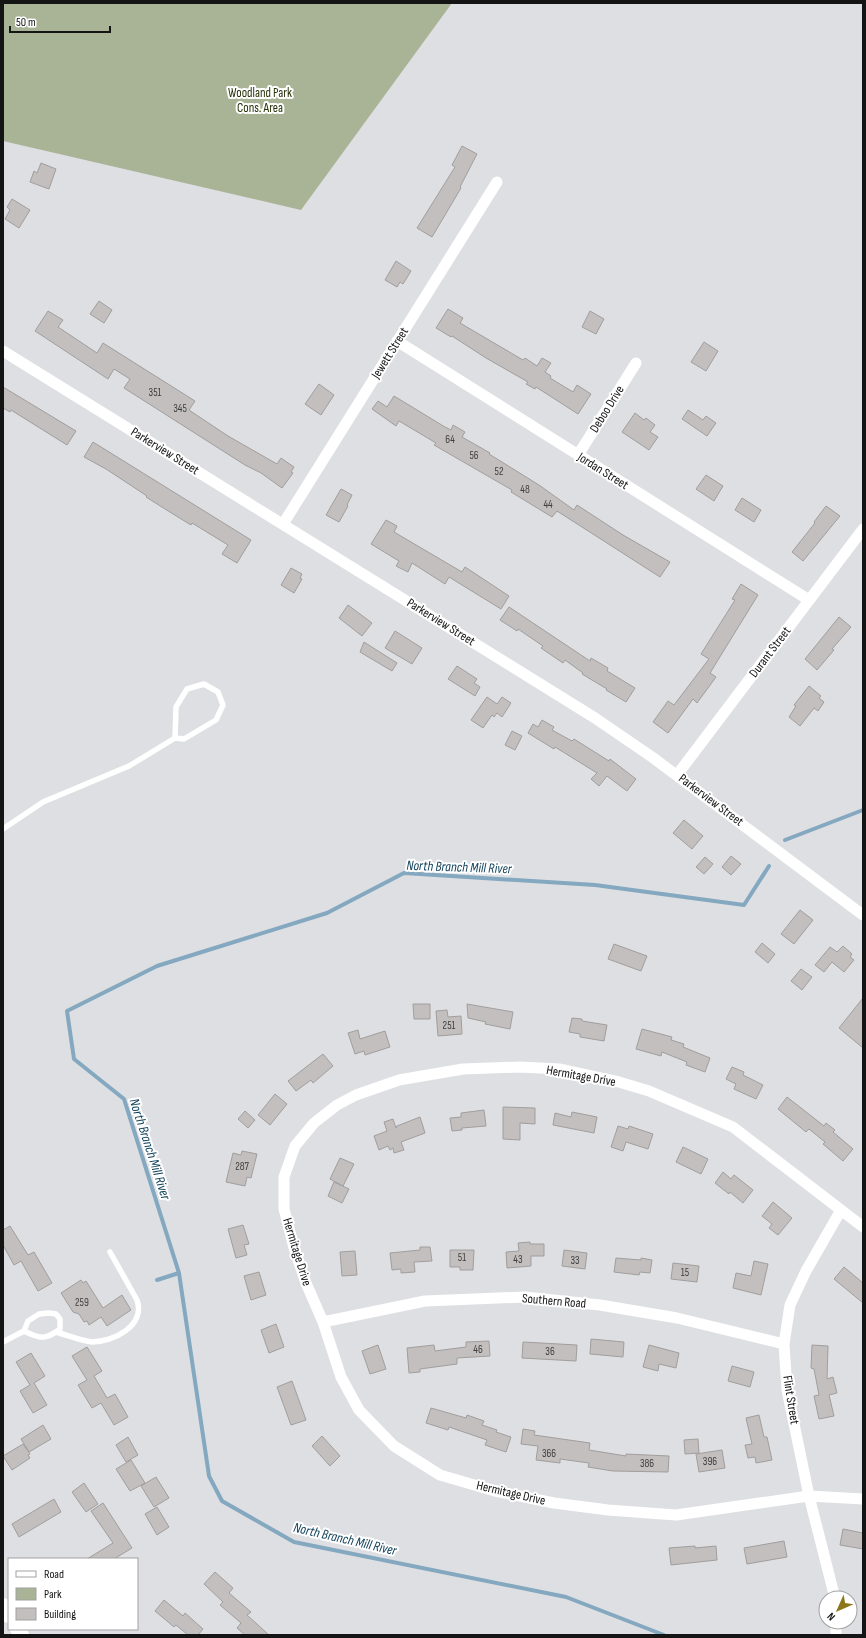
<svg xmlns="http://www.w3.org/2000/svg" width="866" height="1638" viewBox="0 0 866 1638" font-family="'Sofia Sans Condensed',sans-serif">
<style>
.green{fill:#a9b396}
.lines{fill:none;stroke-linecap:round;stroke-linejoin:round}
.stream{stroke:#84a8bf;stroke-width:4}
.building{fill:#c2bfbe;stroke:#a19e9d}
.service{stroke:#fff;stroke-width:5.5}
.minor{stroke:#fff;stroke-width:11}
.secondary{stroke:#fff;stroke-width:16}
.labels{text-anchor:middle;dominant-baseline:central;stroke-width:4;stroke-linejoin:round;paint-order:stroke}
.number-label{font-size:11px;fill:#403f3f}
.park-label{font-size:13px;fill:#263206;stroke:#fff}
.street-label{font-size:13px;fill:#141415;stroke:#fff}
.water-label{font-size:14px;font-style:italic;fill:#13435c;stroke:#fff}
</style>
<rect width="100%" height="100%" fill="#dedfe2"/>
<!-- green -->
<path class="green" d="M3,3h449l-151,207 -298,-69z"/>
<g class="lines">
<!-- stream -->
<path class="stream" d="M785,840l78,-30
M157,1280l22,-7
M664,1635l-98,-38 -272,-55 -72,-41 -13,-25 -30,-203 -55,-174 -50,-40 -7,-48 90,-45 170,-53 77,-40 191,12 149,20 25,-39"/>
</g>
<!-- building -->
<path class="building" d="M462,146l15,8 -17,33 1,1 -29,49 -15,-9 38,-61 -3,-2z
M41,163l15,6 -7,20 -19,-7 4,-11 3,2z
M12,199l18,11 -11,18 -14,-9 5,-9 -3,-3z
M396,261l15,10 -8,13 -3,-2 -3,5 -12,-7z
M99,301l13,9 -8,13 -14,-9z
M448,309l15,9 -3,5 63,37 2,-2 12,8 5,-8 9,5 -6,9 6,4 -1,2 23,14 4,-7 14,9 -13,20 -42,-27 -1,2 -9,-5 2,-2 -42,-24 -34,-22 -1,1 -15,-9z
M48,311l15,9 -5,7 39,26 6,-10 92,58 -6,9 39,26 49,28 4,-6 13,9 -3,5 2,1 -11,15 -21,-15 -16,-8 -121,-77 6,-9 -16,-10 -6,10 -73,-48z
M590,311l14,8 -8,15 -14,-7z
M704,342l14,9 -12,20 -15,-9z
M319,384l15,11 -13,20 -16,-11z
M3,387l73,44 -9,14 -56,-35 -1,2 -7,-4z
M394,396l51,31 6,3 2,-5 12,7 -3,5 28,16 -1,1 50,31 35,25 3,-5 46,30 47,27 -10,15 -103,-66 -5,6 -41,-25 1,-2 -78,-45 2,-2 -37,-22 -3,5 -24,-17 6,-8 9,6z
M688,410l15,10 3,-4 10,7 -9,13 -25,-17z
M635,413l9,7 2,-2 9,7 -5,7 8,5 -9,13 -27,-18z
M93,442l158,98 -14,23 -15,-9 6,-9 -36,-22 -1,2 -18,-11 -27,-17 1,-1 -41,-27 -22,-12z
M706,475l17,11 -9,15 -18,-12z
M341,489l11,6 -5,10 1,1 -9,16 -13,-7z
M742,498l19,12 -7,12 -19,-12z
M826,506l14,10 -37,45 -11,-9 23,-29 -1,-1z
M386,520l11,6 -3,6 68,40 3,-5 44,29 -8,13 -52,-32 -4,7 -33,-21 -4,9 -12,-6 3,-5 -28,-17z
M291,568l11,6 -2,4 2,1 -8,14 -13,-8z
M741,584l17,11 -48,78 6,4 -19,26 -4,-4 -25,34 -15,-11 15,-21 6,4 35,-46 -8,-5 34,-54 -3,-1z
M348,605l24,18 -10,13 -23,-18z
M509,607l81,54 1,-3 17,10 -1,3 28,17 -9,14 -20,-12 1,-1 -25,-15 1,-1 -18,-13 -2,3 -22,-15 2,-2 -25,-17 -1,2 -17,-11z
M839,617l12,10 -19,22 2,1 -17,20 -12,-11z
M395,631l27,17 -10,16 -27,-16z
M364,642l33,21 -5,8 -32,-19z
M457,666l20,13 -3,4 6,4 -5,9 -27,-17z
M809,686l12,10 -2,2 5,4 -6,9 -4,-3 -14,18 -11,-9 7,-11 -2,-1z
M487,697l10,7 5,-7 9,6 -9,14 -5,-4 -3,4 -2,-2 -9,13 -12,-8z
M542,720l12,7 -2,3 20,11 2,-2 35,22 1,-2 26,20 -9,12 -20,-15 -8,10 -8,-7 6,-6 -42,-26 -1,2 -26,-16 5,-9 5,3z
M512,731l10,5 -7,14 -10,-5z
M684,820l19,16 -11,13 -19,-16z
M731,856l10,8 -10,11 -9,-8z
M705,857l8,7 -9,10 -8,-7z
M800,910l13,10 -19,24 -13,-10z
M762,943l13,11 -7,9 -13,-11z
M614,944l33,12 -6,15 -33,-12z
M843,946l9,8 -2,3 4,3 -10,12 -12,-10 -8,10 -9,-7 15,-18 7,5z
M801,969l11,8 -10,13 -11,-9z
M863,998v50l-24,-20z
M413,1004h17v15h-16z
M467,1004l46,8 -3,17 -25,-5 1,-2 -18,-4z
M447,1010l1,7 13,-1 1,18 -24,2 -2,-25z
M572,1018l10,1v2l25,4 -3,16 -24,-4v-3l-11,-2z
M642,1029l30,8 -1,3 13,4 -1,3 27,11 -5,14 -19,-7 1,-3 -25,-10 -1,4 -25,-7z
M358,1030l2,9 25,-8 5,16 -25,8 -1,-4 -9,3 -7,-21z
M323,1054l10,12 -20,17 -2,-3 -15,11 -8,-10z
M732,1067l12,5 -1,3 20,10 -7,14 -22,-10 2,-5 -10,-5z
M275,1094l12,10 -17,21 -12,-10z
M787,1097l37,29 2,-3 9,7 -2,2 20,17 -10,12 -20,-17 2,-2 -16,-13 -3,3 -28,-23z
M503,1107l32,1v16l-15,-1v17l-17,-1z
M484,1110l2,16 -24,2v2l-10,1 -2,-13 11,-1v-4z
M245,1111l10,9 -7,8 -10,-9z
M572,1112l25,5 -3,16 -41,-8 2,-12 16,4z
M420,1117l5,16 -24,9 3,8 -10,3 -1,-5 -3,2 -2,-4 -9,4 -5,-14 13,-5 -3,-9 9,-3 3,9 1,-2z
M618,1126l10,3 1,-3 24,8 -5,15 -22,-7 -3,9 -12,-4z
M683,1147l25,12 -7,15 -25,-12z
M242,1151l15,3 -6,24 -4,-1 -2,9 -19,-4 7,-29 8,2z
M340,1158l14,6 -11,22 -13,-7z
M723,1172l8,7 3,-4 19,15 -10,13 -13,-11 -1,2 -14,-11z
M334,1182l15,7 -7,14 -14,-7z
M773,1202l19,16 -14,17 -9,-7 3,-4 -10,-8z
M243,1225l6,19 -5,1 3,10 -11,3 -8,-29z
M10,1226l18,29 6,-3 18,31 -14,8 -17,-30 -7,4 -11,-20v-15z
M530,1242v2h14v12h-13v10l-24,2 -1,-16 13,-1 -1,-8z
M420,1247h10l2,14 -18,1 1,10 -14,1v-4l-9,1 -2,-17 30,-3z
M450,1250h24l-1,20h-13v-3h-10z
M564,1250l23,3 -2,16 -23,-3z
M355,1251l2,24 -15,1 -2,-24z
M616,1258l25,2v-2l11,2 -2,13 -10,-1 -1,3 -25,-3z
M754,1261l14,3 -7,31 -28,-7 3,-15 15,3z
M673,1263l26,3 -2,16 -26,-3z
M844,1267l19,16v20l-29,-24z
M259,1272l7,23 -15,5 -7,-24z
M81,1280l2,3 3,-2 17,27 19,-13 9,15 -24,16 -6,-9 -12,8 -2,-4 -3,1 -5,-8 -6,-2 -12,-19z
M276,1324l8,23 -15,6 -8,-23z
M591,1339l33,3 -1,15 -33,-3z
M489,1341l1,15 -33,2v6l-37,5v3l-11,1 -2,-25 27,-3 1,6 31,-4v-5z
M523,1342l54,3 -1,16 -54,-3z
M378,1345l8,24 -16,5 -8,-23z
M649,1345l30,8 -3,15 -17,-4 -1,7 -15,-4z
M812,1345l16,1 -1,33 6,-2 4,16 -8,2 5,21 -15,3 -5,-23 5,-1 -5,-26 -3,-1z
M87,1347l15,24 -8,5 13,22 8,-4 13,23 -14,8 -13,-22 -9,5 -14,-23 9,-5 -15,-24z
M31,1353l14,23 -11,7 13,22 -14,8 -13,-22 10,-6 -14,-23z
M732,1366l22,6 -4,15 -22,-6z
M292,1381l14,39 -15,5 -14,-38z
M431,1408l35,10 1,-3 17,6 -2,4 15,5 -1,2 15,5 -5,15 -21,-7 2,-5 -38,-13 -1,3 -22,-7z
M759,1415l5,22h3l5,23 -16,3 -1,-6 -7,1 -3,-13 7,-1 -6,-26z
M43,1425l8,14 -22,13 -8,-13z
M523,1429l12,2 -1,4 56,8 -1,7 37,6v-2l43,2 -1,16 -55,-1 -25,-4 1,-4 -29,-4v4l-24,-3 2,-14 -17,-2z
M322,1436l18,20 -10,10 -18,-20z
M128,1437l10,18 -12,7 -10,-17z
M698,1439l1,14 -14,1 -1,-14z
M23,1444l7,10 -2,1 2,3 -18,12 -9,-14z
M722,1450l3,18 -26,4 -3,-18z
M131,1460l14,23 -15,8 -14,-22z
M156,1477l13,21 -15,9 -13,-21z
M84,1483l14,21 -12,8 -14,-20z
M54,1499l7,13 -42,25 -7,-13z
M103,1503l29,45 -18,11h-27l26,-16 -22,-32z
M157,1507l12,20 -12,8 -12,-21z
M843,1529l20,4v16l-23,-4z
M784,1541l3,16 -40,7 -3,-16z
M695,1546v2l21,-2 1,14 -46,5 -2,-17z
M215,1572l18,16 -4,5 22,19 -4,3 22,20h-24l-8,-7 4,-5 -21,-18 3,-3 -19,-18z
M164,1600l19,16 2,-3 18,16 -5,6h-10l-12,-10 -2,2 -19,-16z"/>
<g class="lines">
<!-- service -->
<path class="service" d="M3,829l40,-27 86,-36 46,-28 9,1 32,-19 7,-15 -5,-13 -14,-8 -17,5 -11,18 -1,31
M56,1332c11,3 25,9 36,10 22,0 54,-17 45,-42l-27,-48
M3,1342l21,-11 4,-10 11,-7 10,-1 7,1 4,5v10c-14,11 -20,10 -36,2"/>
<!-- minor -->
<path class="minor" d="M397,341l412,259
M3,351l592,367 57,39 211,158
M578,455l58,-92
M283,524l214,-342
M677,775l186,-246
M863,1227l-130,-100 -84,-36 -30,-9 -60,-13 -39,-2 -57,2 -64,11 -43,15 -19,10 -23,18 -19,23 -11,31v32l10,39 12,35 17,39 18,55 18,33 35,36 46,29 55,16 59,12 54,7 68,5 133,-19 54,3
M323,1322l102,-21 100,-4 75,8 77,13 107,26
M835,1598l-26,-102 -22,-106 -3,-46 6,-39 16,-34 35,-61
M836,1635v-13"/>
<!-- secondary -->
<path class="secondary" d="M3,1606l6,9
M18,1629l3,6"/>
</g>
<g class="labels">
<!-- number labels -->
<g class="number-label">
<text x="155" y="392">351</text>
<text x="180" y="408">345</text>
<text x="450" y="439">64</text>
<text x="474" y="455">56</text>
<text x="499" y="471">52</text>
<text x="525" y="489">48</text>
<text x="548" y="504">44</text>
<text x="449" y="1025">251</text>
<text x="242" y="1166">287</text>
<text x="462" y="1257">51</text>
<text x="518" y="1259">43</text>
<text x="575" y="1260">33</text>
<text x="685" y="1272">15</text>
<text x="82" y="1302">259</text>
<text x="478" y="1349">46</text>
<text x="550" y="1351">36</text>
<text x="549" y="1453">366</text>
<text x="710" y="1461">396</text>
<text x="647" y="1463">386</text>
</g>
<!-- park labels -->
<g class="park-label">
<text x="260" y="93">Woodland Park<tspan x="260" dy="15">Cons. Area</tspan></text>
</g>
<!-- street labels -->
<g class="street-label">
<text transform="translate(390 353) rotate(-58)">Jewett Street</text>
<text transform="translate(607 409) rotate(-58)">Deboo Drive</text>
<text transform="translate(165 451) rotate(32)">Parkerview Street</text>
<text transform="translate(603 471) rotate(32)">Jordan Street</text>
<text transform="translate(441 622) rotate(32)">Parkerview Street</text>
<text transform="translate(770 652) rotate(-53)">Durant Street</text>
<text transform="translate(711 800) rotate(37)">Parkerview Street</text>
<text transform="translate(581 1076) rotate(10)">Hermitage Drive</text>
<text transform="translate(297 1252) rotate(73)">Hermitage Drive</text>
<text transform="translate(554 1301) rotate(5)">Southern Road</text>
<text transform="translate(791 1400) rotate(81)">Flint Street</text>
<text transform="translate(511 1493) rotate(13)">Hermitage Drive</text>
</g>
<!-- water labels -->
<g class="water-label">
<text transform="translate(459 867) rotate(2)">North Branch Mill River</text>
<text transform="translate(150 1149) rotate(72)">North Branch Mill River</text>
<text transform="translate(345 1539) rotate(13)">North Branch Mill River</text>
</g>
</g>
<!-- border -->
<rect width="866" height="1638" fill="none" stroke="#141415" stroke-width="8"/>
<!-- legend -->
<rect x="8" y="1558" width="130" height="72" fill="#ffffff" stroke="#a1a1a1"/>
<rect x="16" y="1571" width="20" height="6" fill="#ffffff" stroke="#a1a1a1"/>
<text x="44" y="1578" font-size="12" fill="#141415">Road</text>
<rect x="16" y="1588" width="20" height="12" fill="#a9b396" stroke="#a1a1a1"/>
<text x="44" y="1598" font-size="12" fill="#141415">Park</text>
<rect x="16" y="1608" width="20" height="12" fill="#c2bfbe" stroke="#a1a1a1"/>
<text x="44" y="1618" font-size="12" fill="#141415">Building</text>
<!-- north arrow -->
<g transform="translate(838 1610) rotate(225)"><circle r="19" fill="#ffffff" stroke="#a1a1a1"/>
<path d="M0-3L7 15L0 10L-7 15Z" fill="#8c761a"/>
<text y="-6" font-size="11" font-weight="bold" text-anchor="middle" fill="#141415">N</text>
</g>
<!-- scale -->
<path d="M10 26v6h100v-6" fill="none" stroke="#141415" stroke-width="2"/>
<text x="16" y="26" font-size="12" fill="#141415" stroke="#ffffff" stroke-width="3" paint-order="stroke">50 m</text>
</svg>
